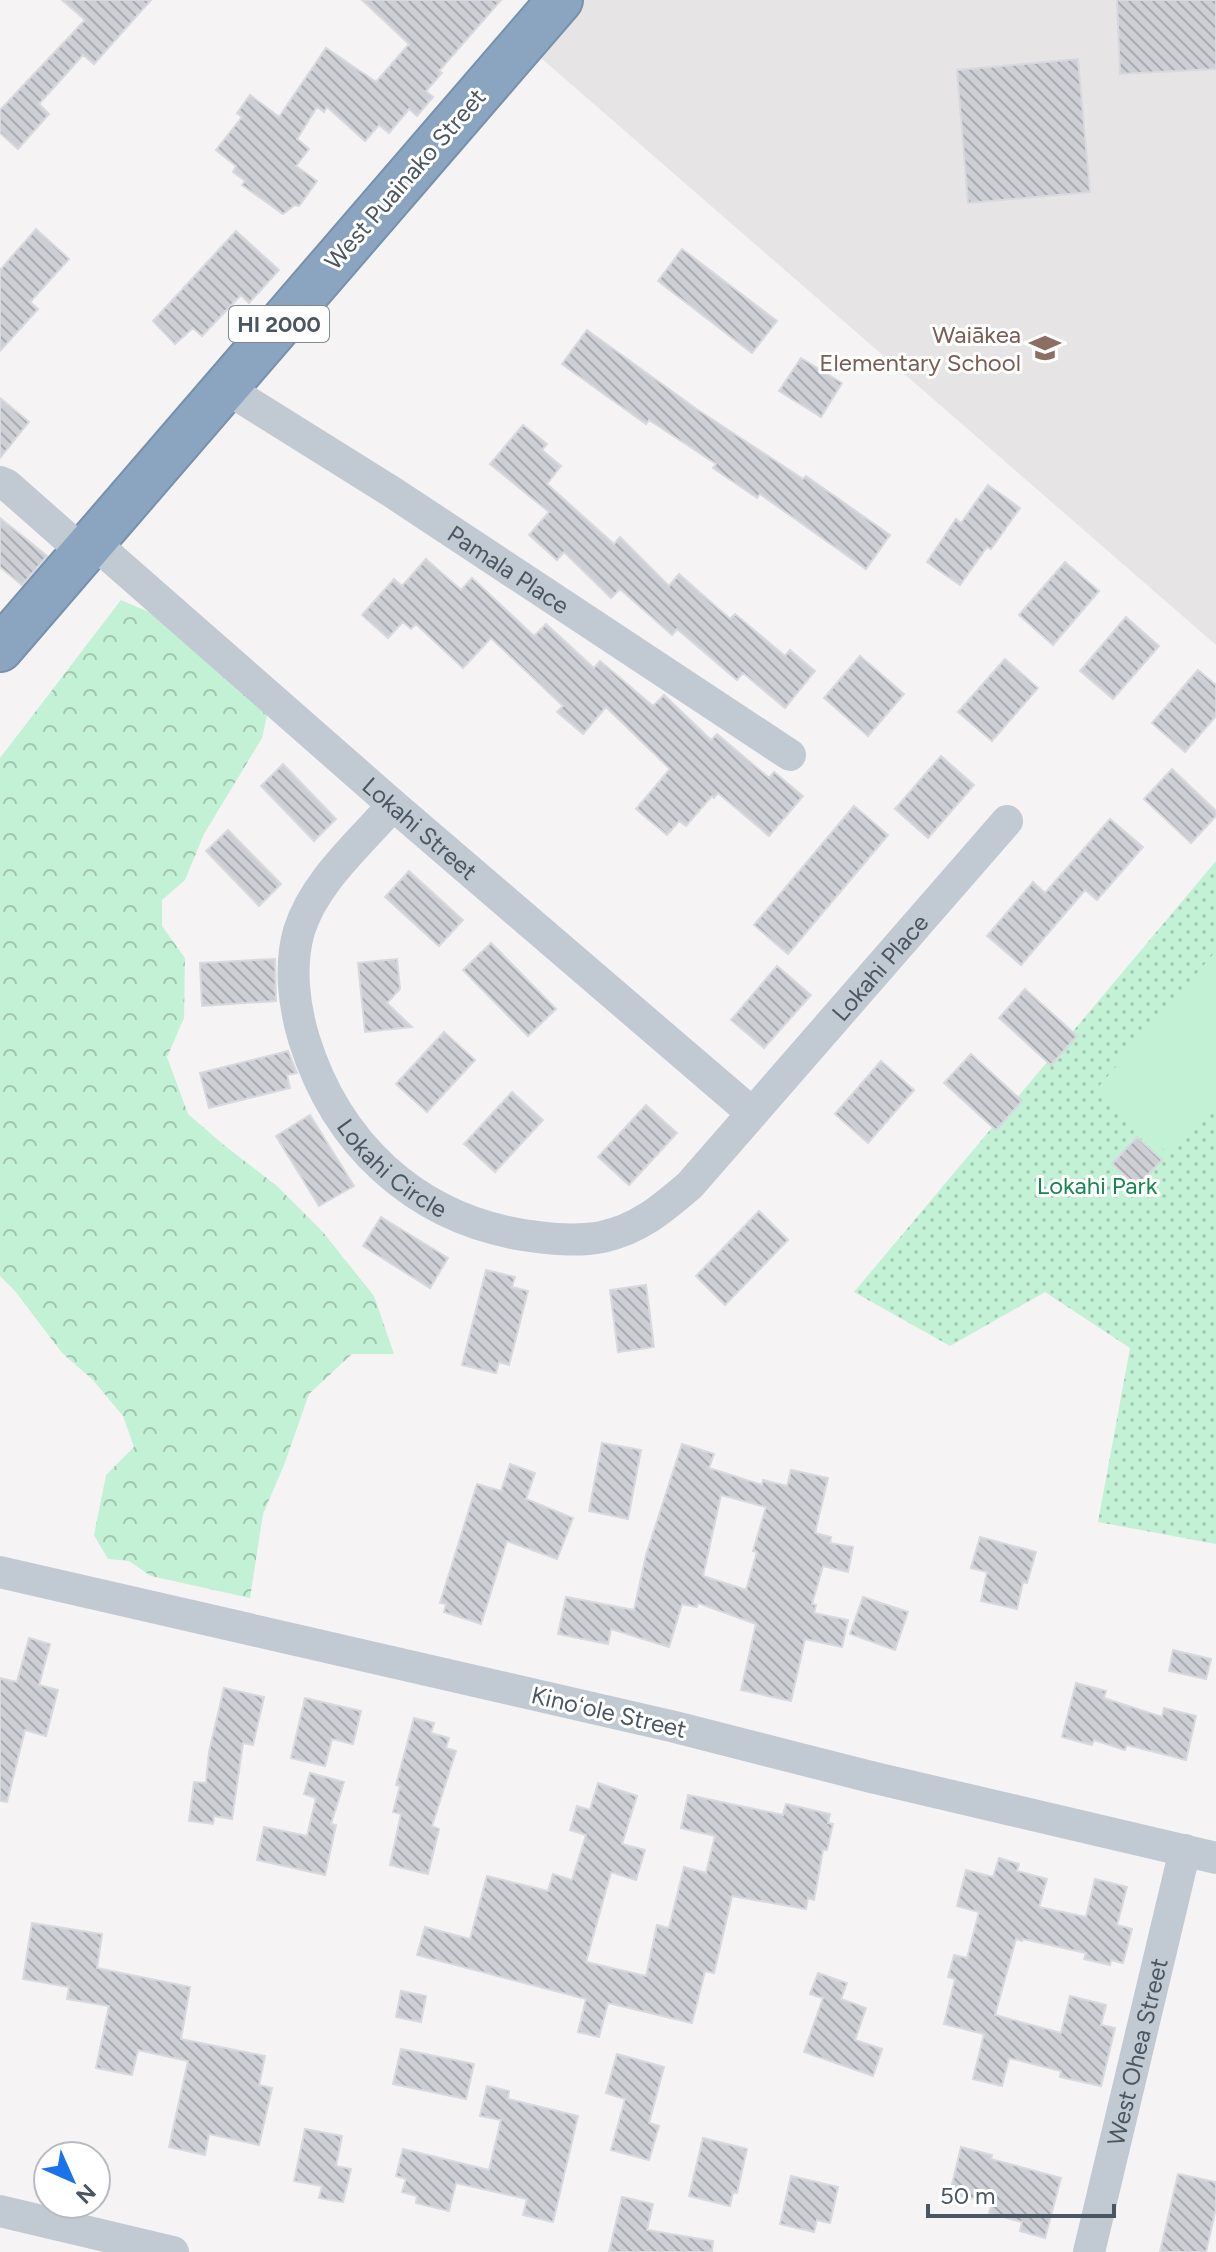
<svg xmlns="http://www.w3.org/2000/svg" width="1216" height="2252" viewBox="0 0 1216 2252" font-family="Figtree,sans-serif">
<style>
.education{fill:#e6e4e5}
.grass{fill:url(#grass-dots)}
.forest{fill:url(#forest-crowns)}
.pitch{fill:#c3f1d5}
.building{fill:url(#building-back-hatch);stroke:#d7d9de;stroke-width:2;fill-rule:evenodd}
.lines{fill:none;stroke-linecap:round;stroke-linejoin:round}
.highway-casing{stroke:#7690ad;stroke-width:48}
.minor{stroke:#c1cad2;stroke-width:32}
.highway{stroke:#8ba5c1;stroke-width:44}
.labels{text-anchor:middle;dominant-baseline:central;stroke-width:6;stroke-linejoin:round;paint-order:stroke}
.shield{fill:#fff;stroke:#808990;stroke-width:2}
.shield-label{font-size:22px;font-weight:bold;fill:#4a5661}
.street-label{font-size:24px;fill:#4a5661;stroke:#fff}
.education-label{font-size:24px;fill:#785e54;stroke:#fff;text-anchor:end}
.park-label{font-size:24px;fill:#17864f;stroke:#fff}
</style>
<defs>
<pattern id="grass-dots" width="8" height="8" patternUnits="userSpaceOnUse" patternTransform="scale(2)"><rect width="8" height="8" fill="#c3f1d5"/><path d="M2 2h.1M6 6h.1" fill="none" stroke="#a0c6b0" stroke-width="1.8" stroke-linecap="round"/></pattern>
<pattern id="forest-crowns" width="20" height="18" patternUnits="userSpaceOnUse" patternTransform="scale(2)"><rect width="20" height="18" fill="#c3f1d5"/><path d="M2 6a3 3 0 1 1 6 0M12 15a3 3 0 1 1 6 0" fill="none" stroke="#a0c6b0"/></pattern>
<pattern id="building-back-hatch" width="6" height="6" patternUnits="userSpaceOnUse" patternTransform="scale(2)"><rect width="6" height="6" fill="#cdcfd5"/><path d="M-1 5l2 2M0 0l6 6M5-1l2 2" fill="none" stroke="#a8abb0"/></pattern>
</defs>
<rect width="100%" height="100%" fill="#f5f3f3"/>
<!-- education -->
<path class="education" d="M576,0h640v645l-683,-594z"/>
<!-- grass -->
<path class="grass" d="M1216,861v683l-118,-22 32,-174 -85,-56 -95,54 -96,-54z"/>
<!-- forest -->
<path class="forest" d="M121,600l30,13 118,94 -7,31 -58,96 -19,46 -23,20v26l23,32 -1,60 -17,39 21,57 37,32 52,40 45,45 52,65 20,58h-42l-43,40 -25,71 -21,49 -13,84 -99,-22 -22,-15 -21,-2 -14,-24 12,-60 28,-28 -11,-31 -30,-36 -31,-27 -47,-62 -15,-15v-518z"/>
<!-- pitch -->
<path class="pitch" d="M1216,951v151l-46,53 -75,-64z"/>
<!-- building -->
<path class="building" d="M62,0h89l-57,64 -11,-9 -44,49 10,10 -31,35 -18,-16v-23l85,-90z
M362,0h139l-62,71 3,2 -16,18 7,6 -16,19 -8,-7 -20,24 -10,-8 -14,16 -38,-34 -3,5 -7,-5 -20,32 12,10 -13,17 21,15 -18,25 -4,-1 -12,9 -41,-29 3,-4 -12,-9 3,-6 -20,-16 26,-33 -5,-4 13,-18 29,22 47,-69 50,34 33,-38z
M1117,0h99v69l-96,5z
M1078,59l12,133 -122,11 -11,-133z
M36,229l33,30 -39,43 8,7 -38,42v-81z
M236,231l43,39 -30,33 -8,-8 -39,41 -9,-8 -18,16 -22,-23z
M682,249l95,72 -25,32 -94,-72z
M587,330l111,80 105,69 3,-3 84,59 -24,34 -106,-75 -3,4 -44,-30 3,-4 -67,-44 -3,4 -84,-60z
M801,358l41,25 -21,34 -42,-26z
M0,398l29,24 -29,36z
M523,425l24,19 -5,6 19,16 -14,18 67,60 6,-7 49,49 10,-12 51,45 5,-5 50,42 5,-6 25,21 -30,37 -42,-35 -6,7 -60,-51 -5,6 -52,-46 -9,9 -47,-46 -7,8 -28,-25 20,-23 -59,-48z
M988,485l32,23 -29,41 -4,-2 -27,38 -33,-23 29,-43 5,4z
M0,518l47,38 -25,29 -22,-18z
M426,559l35,31 11,-12 62,58 12,-12 48,44 6,-7 53,45 11,-11 47,45 6,-6 52,44 5,-6 29,24 -34,40 -51,-43 -4,5 -2,-2 -26,30 -7,-5 -12,14 -31,-26 34,-40 -64,-62 -23,27 -26,-22 6,-6 -72,-68 -28,30 -47,-44 -5,5 -8,-7 -15,16 -26,-23 32,-36 8,7z
M1065,562l34,29 -46,54 -34,-30z
M1126,617l33,29 -46,53 -33,-28z
M860,656l44,38 -36,42 -44,-38z
M1005,659l33,29 -46,53 -34,-29z
M1198,670l18,15v31l-31,36 -33,-29z
M941,756l33,29 -46,53 -33,-29z
M283,764l53,55 -22,22 -53,-55z
M1172,769l44,42v5l-25,27 -47,-44z
M854,806l34,29 -100,119 -34,-29z
M1110,819l33,28 -46,53 -12,-10 -64,75 -34,-29 46,-54 12,11z
M228,830l53,54 -22,22 -53,-55z
M409,871l54,49 -24,26 -54,-49z
M491,943l65,66 -28,27 -65,-66z
M275,959l1,42 -74,5 -2,-43z
M397,959l3,30 -13,14 25,24 -47,5 -7,-69z
M777,966l34,29 -47,53 -33,-28z
M1025,989l52,47 -26,29 -52,-47z
M444,1032l31,28 -48,52 -31,-28z
M288,1051l9,22 -10,2 3,13 -81,20 -9,-35z
M971,1054l51,47 -26,29 -52,-47z
M881,1061l33,29 -46,53 -33,-29z
M512,1092l31,28 -48,52 -31,-28z
M646,1105l31,28 -48,52 -31,-28z
M310,1115l44,71 -35,20 -43,-70z
M1137,1137l25,23 -25,26 -25,-22z
M759,1211l29,29 -63,65 -29,-29z
M381,1217l67,41 -18,30 -67,-42z
M486,1270l29,7 -3,10 16,4 -19,74 -10,-3 -3,11 -34,-8z
M646,1285l8,62 -36,5 -8,-62z
M602,1443l39,7 -13,69 -39,-8z
M682,1444l32,10 -5,14 53,17 1,-5 24,6 4,-16 37,8 -13,55 16,4 -1,6 23,4 -5,25 -25,-6 -11,38 4,1 -2,8 34,7 -6,27 -37,-8 -14,62 -50,-11 15,-66 -58,-21 -1,4 -15,-3 -13,43 -58,-18 -3,15 -50,-10 8,-37 68,13 12,-55zM721,1495l45,12 -13,44 4,1 -11,38 -43,-14z
M510,1464l25,9 -9,26 47,19 -16,41 -50,-18 -26,83 -37,-12 2,-8 -6,-1 37,-119 24,7z
M980,1537l56,15 -9,31 -4,-1 -6,27 -36,-8 6,-29 -16,-4z
M863,1597l45,15 -13,38 -45,-16z
M29,1638l21,6 -11,41 19,5 -12,46 -21,-6 -18,72 -7,-1v-123l17,4z
M1173,1650l38,9 -5,20 -37,-8z
M1076,1683l30,8 -2,7 58,19 2,-9 32,8 -10,44 -59,-15 -2,5 -31,-10 -2,5 -30,-8z
M224,1688l40,9 -11,48 -10,-2 -11,76 -18,-3 -1,8 -24,-3 5,-39 12,1 3,-31z
M305,1698l56,13 -8,33 -21,-5 -7,27 -34,-8z
M414,1718l20,5 -3,10 18,5 -3,10 10,3 -24,75 7,3 -11,45 -38,-9 11,-51 -8,-2 7,-26 -4,-1z
M310,1773l34,9 -13,42 5,1 -11,50 -68,-15 7,-33 43,9 9,-38 -12,-4z
M598,1783l39,13 -15,48 23,6 -9,30 -25,-8 -25,90 60,14 11,-51 12,3 15,-61 22,6 9,-37 -34,-8 7,-33 95,20 3,-11 44,10 -2,9 5,1 -6,26h-4l-9,50 -6,-2 -2,11 -74,-13 -18,77 -9,-2 -13,52 -84,-20 -9,34 -21,-5 8,-33 -169,-44 8,-28 45,12 17,-63 61,15 5,-17 19,6 14,-45 -16,-5 7,-24 13,4z
M999,1858l20,6 -2,7 30,8 -8,28 47,10 9,-38 32,8 -10,38 15,4 -9,34 -12,-3 -1,5 -26,-6 2,-6 -63,-14 -1,2 -6,-2 -21,76 66,18 9,-37 36,9 -5,20 14,3 -14,58 -41,-9 1,-6 -52,-13 -7,28 -29,-7 11,-45 -40,-10 11,-45 -7,-2 6,-22 13,3 12,-46 -22,-6 9,-36 27,7z
M32,1923l70,11 -5,34 93,19 -9,52 84,17 -6,29 13,3 -13,57 -50,-11 -4,21 -36,-8 19,-86 -50,-11 -6,25 -36,-7 13,-62 -42,-7 2,-12 -46,-8z
M818,1973l29,10 -6,16 25,9 -11,32 27,9 -9,27 -69,-24 19,-54 -13,-4z
M401,1991l25,5 -5,26 -25,-5z
M401,2049l73,15 -8,35 -73,-15z
M617,2054l47,13 -15,56 10,3 -10,34 -38,-10 14,-51 -19,-6z
M487,2086l22,5 -1,8 70,17 -25,106 -30,-7 4,-16 -71,-16 -7,28 -33,-8 1,-7 -15,-4 4,-13 -10,-3 7,-27 86,21 12,-50 -21,-4z
M305,2129l37,7 -6,30 15,3 -8,33 -24,-4 3,-12 -28,-5z
M703,2138l44,11 -10,44 -4,-1 -3,14 -41,-10z
M961,2147l31,8 -1,4 70,19 -16,60 -25,-7 2,-9 -33,-9 3,-10 -42,-10z
M1178,2174l38,8v26l-10,44h-46z
M791,2176l47,11 -8,36 -13,-3 -3,12 -34,-8z
M622,2197l31,7 -6,26 66,11 -1,11h-103z"/>
<g class="lines">
<defs>
<path id="highway" d="M0,649l560,-649"/>
</defs>
<!-- highway casing -->
<use href="#highway" class="highway-casing"/>
<!-- minor -->
<g class="minor">
<path id="s1" d="M224,387l168,105 398,263"/>
<path d="M0,482l7,3 76,67"/>
<path id="s2" d="M92,541l301,264 359,308"/>
<path id="s3" d="M393,805c-33,38 -79,77 -94,126 -10,35 -5,75 5,108 32,104 110,178 219,196 26,4 53,7 79,2 37,-8 60,-28 88,-52l317,-364"/>
<path d="M0,1572l675,155 196,50 345,81"/>
<path d="M0,2211l173,41"/>
<path id="s4" d="M1089,2252l96,-402"/>
</g>
<!-- highway -->
<use href="#highway" class="highway"/>
</g>
<!-- icons -->
<defs>
<symbol id="school-bare" viewBox="-9 -9 18 18"><path d="M0-5L7-2L0 1L-7-2ZM-4 1L0 2.5L4 1V4Q0 6-4 4Z" fill="#8d6e63" stroke="#fff" stroke-width="2.5" paint-order="stroke"/></symbol>
</defs>
<g fill-rule="evenodd">
<use href="#school-bare" x="1023" y="326" width="44" height="44"/>
</g>
<g class="labels">
<!-- shield labels -->
<rect class="shield" x="229" y="306" width="100" height="36" rx="6"/>
<g class="shield-label">
<text x="279" y="324">HI 2000</text>
</g>
<!-- street labels -->
<g class="street-label">
<text transform="translate(405 179) rotate(-49)">West Puainako Street</text>
<text stroke="none"><textPath href="#s1" startOffset="338">Pamala Place</textPath></text>
<text stroke="none"><textPath href="#s2" startOffset="436">Lokahi Street</textPath></text>
<text stroke="none"><textPath href="#s3" startOffset="1050">Lokahi Place</textPath></text>
<text stroke="none"><textPath href="#s3" startOffset="428">Lokahi Circle</textPath></text>
<text transform="translate(609 1712) rotate(13)">Kinoʻole Street</text>
<text stroke="none"><textPath href="#s4" startOffset="206">West Ohea Street</textPath></text>
</g>
<!-- education labels -->
<g class="education-label">
<text x="1021" y="334">Waiākea<tspan x="1021" dy="28">Elementary School</tspan></text>
</g>
<!-- park labels -->
<g class="park-label">
<text x="1097" y="1185">Lokahi Park</text>
</g>
</g>
<!-- north arrow -->
<g transform="translate(72 2180) rotate(135)"><circle r="38" fill="#ffffff" stroke="#b7bbc0" stroke-width="2"/>
<path d="M0-6L14 30L0 20L-14 30Z" fill="#1a73e8"/>
<text y="-12" font-size="22" font-weight="bold" text-anchor="middle" fill="#4a5661">N</text>
</g>
<!-- scale -->
<path d="M928 2204v12h186v-12" fill="none" stroke="#4a5661" stroke-width="4"/>
<text x="940" y="2204" font-size="24" fill="#4a5661" stroke="#ffffff" stroke-width="6" paint-order="stroke">50 m</text>
</svg>
